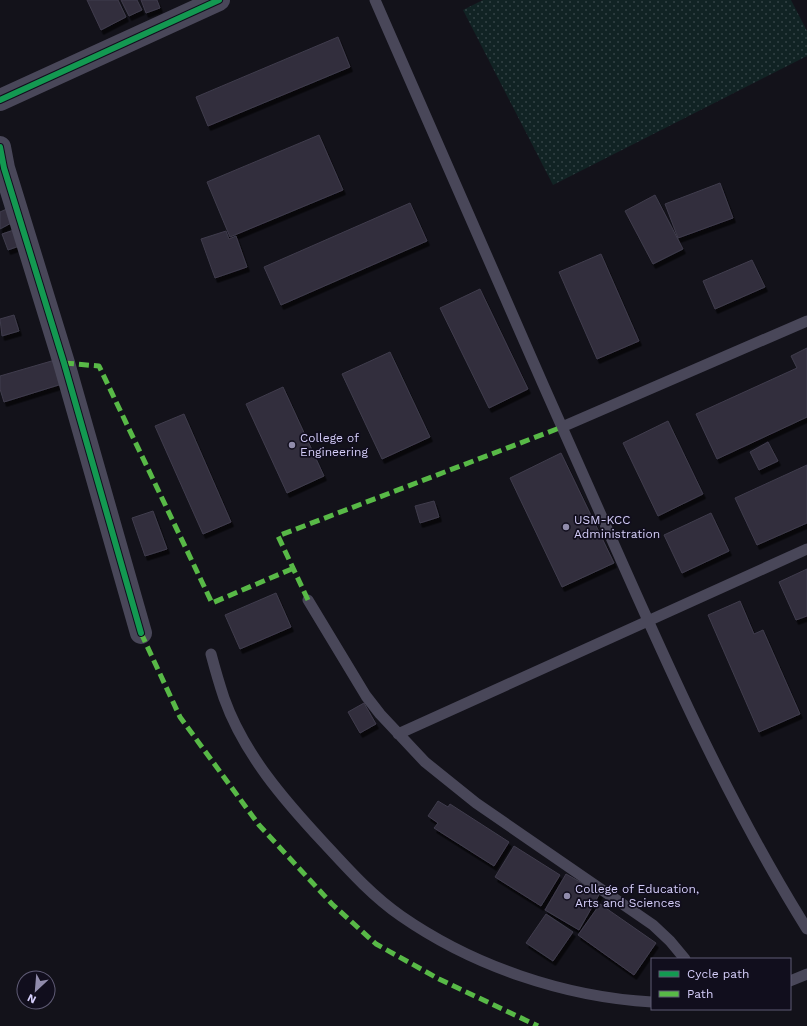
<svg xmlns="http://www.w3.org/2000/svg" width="807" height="1026" viewBox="0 0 807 1026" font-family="'Work Sans',sans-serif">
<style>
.park{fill:url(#park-dots)}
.building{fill:#312f3c;stroke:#403c4d;filter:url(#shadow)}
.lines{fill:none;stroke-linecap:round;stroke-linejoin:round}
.lane{stroke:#494759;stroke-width:11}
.street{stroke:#494759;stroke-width:22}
.quiet{stroke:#58b947;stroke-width:5;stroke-dasharray:10 5;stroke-linecap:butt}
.cycleway-casing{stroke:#110e1d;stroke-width:8}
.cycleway{stroke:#139951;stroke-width:6}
.poi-dot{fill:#918cac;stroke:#110e1d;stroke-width:1.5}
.labels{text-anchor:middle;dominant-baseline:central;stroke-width:3.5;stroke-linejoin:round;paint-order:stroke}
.poi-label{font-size:12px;fill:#d5cefa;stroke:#110e1d;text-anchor:start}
</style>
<defs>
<pattern id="park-dots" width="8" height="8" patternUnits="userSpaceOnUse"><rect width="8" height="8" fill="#112324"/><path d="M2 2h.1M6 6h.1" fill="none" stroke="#334245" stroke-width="1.8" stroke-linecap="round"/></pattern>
<filter id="shadow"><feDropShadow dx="2.5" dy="4.5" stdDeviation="0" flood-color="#0009"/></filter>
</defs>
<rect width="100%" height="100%" fill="#13121a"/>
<!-- park -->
<path class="park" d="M483,0h308l16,31v25l-254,129 -90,-175z"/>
<!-- building -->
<path class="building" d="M87,0h31l8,17 -25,13z
M121,0h16l5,10 -13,6z
M141,0h16l3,8 -14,5z
M338,37l12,30 -142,59 -12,-29z
M319,135l24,55 -113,47 -23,-55z
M720,183l13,35 -55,20 -13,-34z
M655,195l28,54 -30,15 -28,-53z
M410,203l17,38 -146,64 -17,-38z
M11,207l6,13 -17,9v-17z
M20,228l5,16 -17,6 -6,-16z
M226,231l3,8 7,-3 11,31 -32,11 -14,-39z
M601,254l38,87 -42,18 -38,-87z
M752,260l13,27 -50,22 -12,-28z
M480,289l48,100 -39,19 -49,-100z
M14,315l5,16 -17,5 -2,-17z
M807,348v69l-90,42 -21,-45 101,-46 -6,-12z
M390,352l40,85 -48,22 -40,-85z
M55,360l7,24 -58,18 -4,-13v-13z
M283,387l41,89 -37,17 -41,-89z
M184,414l47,108 -28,12 -48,-108z
M668,421l35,73 -45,22 -35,-73z
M768,442l10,19 -19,9 -9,-18z
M561,453l53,110 -52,24 -52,-109z
M807,465v58l-50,22 -22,-47z
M434,501l5,16 -19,6 -5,-17z
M153,511l14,38 -22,7 -13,-38z
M711,513l18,38 -47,22 -18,-38z
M807,569v47l-11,4 -17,-38z
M276,593l15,34 -51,22 -15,-34z
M740,601l14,33 9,-4 37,84 -41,18 -51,-117z
M364,703l12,21 -16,9 -12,-21z
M438,801l10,6 2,-3 59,38 -15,24 -60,-38 4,-5 -10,-7z
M514,846l46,29 -19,31 -46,-29z
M566,874l34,19 -21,37 -34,-20z
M600,904l56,39 -22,32 -56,-40z
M546,914l27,18 -20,29 -27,-18z"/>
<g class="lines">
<!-- lane -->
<path class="lane" d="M375,0c77,175 152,350 230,524 61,138 122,277 202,405
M562,427l245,-106
M308,600l58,96 14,18 45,48 51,41 177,122 17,16 15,18
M211,654c4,15 8,29 13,44 20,56 60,102 100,145 24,26 48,53 77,73 72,50 163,81 251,86
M398,734l409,-185
M790,981l17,-7"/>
<!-- street -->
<path class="street" d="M0,100l219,-100
M0,147l4,21 60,195 77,270"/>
<!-- quiet -->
<path class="quiet" d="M64,363l35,3 113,237 82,-35
M308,600l-30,-64 284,-109
M141,633l39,84 79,108 73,79 44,40 63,35 99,47"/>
<defs>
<path id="cycleway" d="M0,100l219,-100
M0,147l4,21 60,195 77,270"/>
</defs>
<!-- cycleway casing -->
<use href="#cycleway" class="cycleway-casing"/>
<!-- cycleway -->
<use href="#cycleway" class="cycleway"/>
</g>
<!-- markers -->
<g class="poi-dot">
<circle cx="292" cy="445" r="4"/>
<circle cx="566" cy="527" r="4"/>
<circle cx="567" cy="896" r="4"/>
</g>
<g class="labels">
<!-- poi labels -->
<g class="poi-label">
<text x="300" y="438">College of<tspan x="300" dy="14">Engineering</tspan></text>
<text x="574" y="520">USM-KCC<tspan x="574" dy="14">Administration</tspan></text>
<text x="575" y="889">College of Education,<tspan x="575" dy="14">Arts and Sciences</tspan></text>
</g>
</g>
<!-- legend -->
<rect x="651" y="958" width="140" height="52" fill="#110e1d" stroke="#5f5b75"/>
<rect x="659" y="971" width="20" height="6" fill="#139951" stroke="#5f5b75"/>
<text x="687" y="978" font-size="12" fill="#d5cefa">Cycle path</text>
<rect x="659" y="991" width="20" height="6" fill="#58b947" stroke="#5f5b75"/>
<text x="687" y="998" font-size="12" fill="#d5cefa">Path</text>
<!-- north arrow -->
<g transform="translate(36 990) rotate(206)"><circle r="19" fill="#110e1d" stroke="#5f5b75"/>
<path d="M0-3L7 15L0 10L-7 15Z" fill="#918cac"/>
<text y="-6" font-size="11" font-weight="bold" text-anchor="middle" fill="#d5cefa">N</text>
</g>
</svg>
